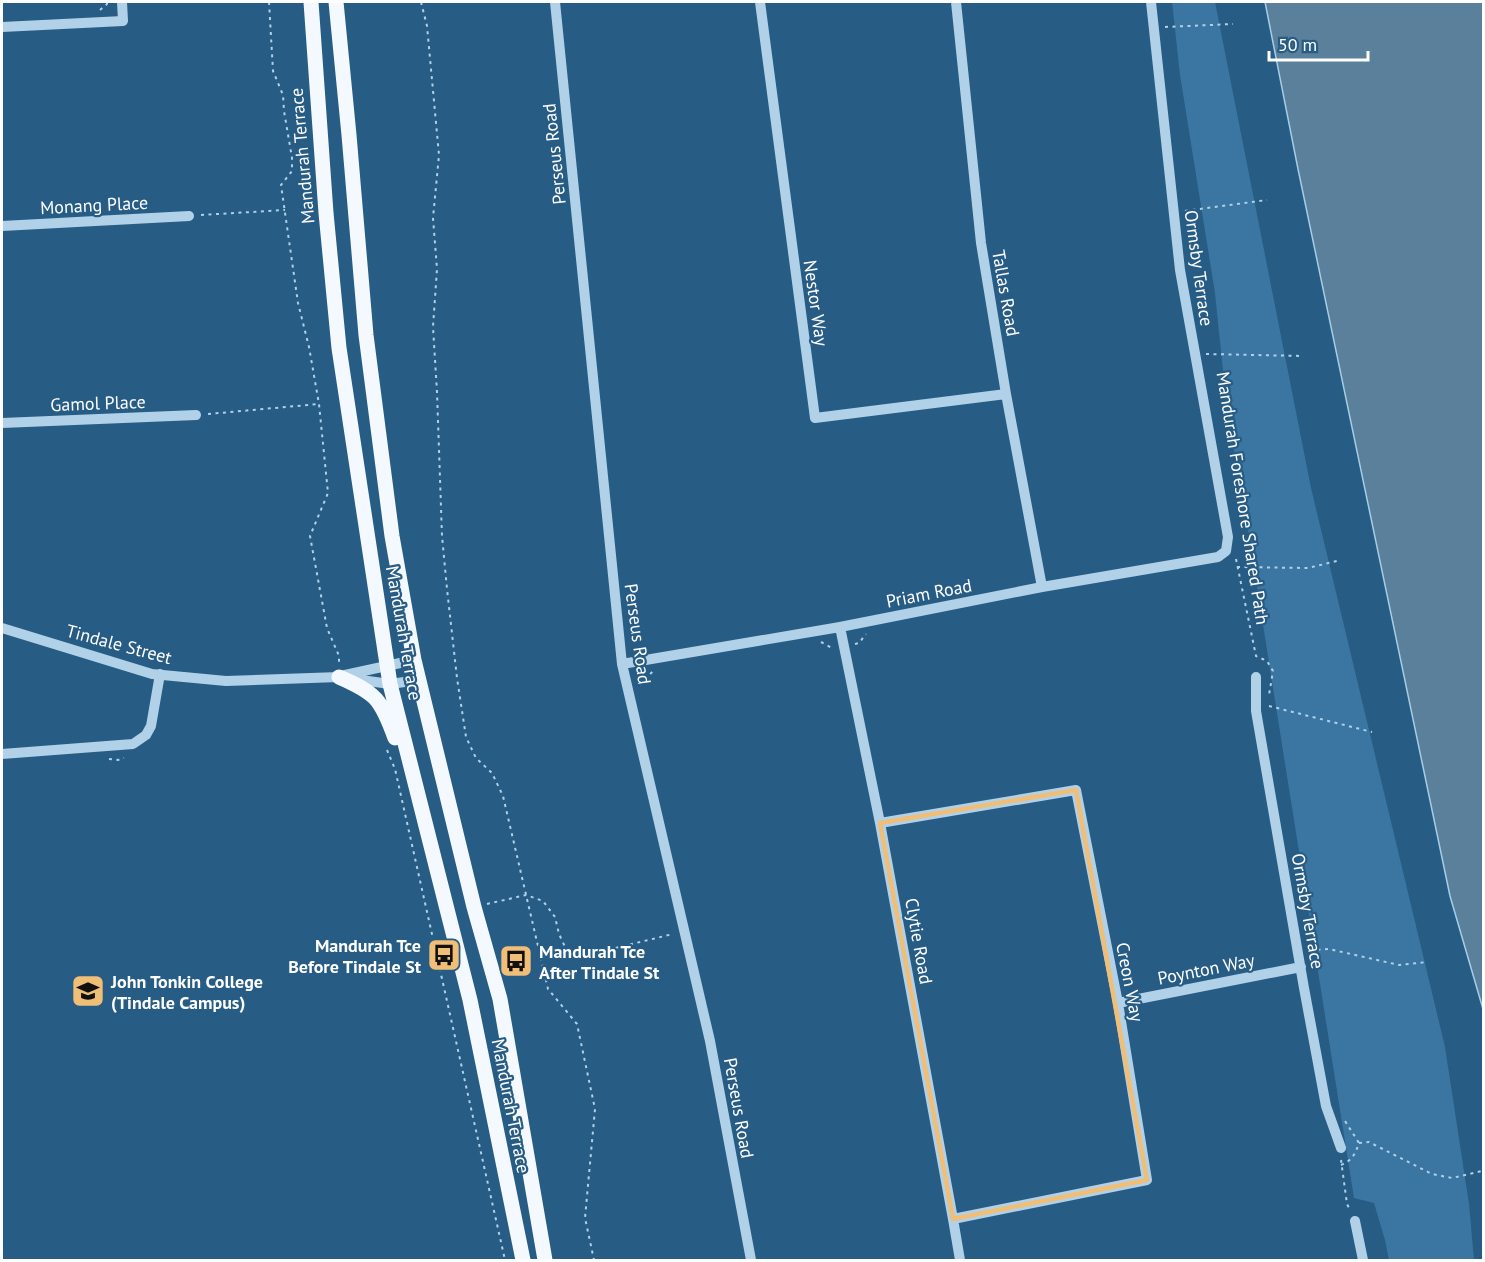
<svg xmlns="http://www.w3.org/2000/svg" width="1485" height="1262" viewBox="0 0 1485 1262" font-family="'PT Sans',sans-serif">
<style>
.green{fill:#3b76a2}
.water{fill:#5b809c;stroke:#a6cde8;stroke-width:1.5}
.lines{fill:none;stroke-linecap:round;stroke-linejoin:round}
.path{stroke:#b1d1e8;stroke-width:2;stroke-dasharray:3 4.5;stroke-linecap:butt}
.minor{stroke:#b1d1e8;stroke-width:10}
.major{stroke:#f3f9fe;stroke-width:15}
.marked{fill:none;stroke:#f0be77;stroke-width:4.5;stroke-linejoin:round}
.labels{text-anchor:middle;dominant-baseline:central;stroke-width:4.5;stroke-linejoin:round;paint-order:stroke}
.street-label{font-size:18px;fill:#fff;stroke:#275c85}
.poi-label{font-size:18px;font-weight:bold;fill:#fff;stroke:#275c85;text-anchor:start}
</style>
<rect width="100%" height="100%" fill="#275c85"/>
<!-- green -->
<path class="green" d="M1172,2h43l96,486 134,559 24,157 5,56h-85l-4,-20 -11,-37 -20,-5 -107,-674 -20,-115 -12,-116 -35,-218z"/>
<!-- water -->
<path class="water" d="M1265,2h218v1007l-33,-113 -152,-727z"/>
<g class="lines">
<!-- path -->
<path class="path" d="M269,2l4,69 10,24 1,16 8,47v13l-11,14 17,118 11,44 10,57 9,89 -18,43 17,92 12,28v9
M421,2l6,24 12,129 -6,63 4,51 -4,58 4,65 5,144 5,53 10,89 9,59 10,21 16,15 11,23 45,193 29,35 18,85 -10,109 9,42
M100,10l7,-6v-2
M1165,27l68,-3
M1185,211l82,-11
M201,215l84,-5
M1206,354l97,2
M208,414l111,-10
M1236,559l20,97 11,5 6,10 -4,24
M1237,567l71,1 29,-7
M821,642l11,6
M855,644l4,-1 7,-9
M640,685l13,-14
M1269,706l103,26
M387,750l8,19 110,491
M109,759l9,1 6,-2
M487,904l39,-9 17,6 12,16 4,17 7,15 12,8 95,-23
M1310,950l19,-1 70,16 28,-3
M1359,1143l10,-1 63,32 20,4 30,-7
M1341,1160l6,44 3,6
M1341,1165c12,-5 14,-11 18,-22l-14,-22"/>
<!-- minor -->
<path class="minor" d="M555,2l67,662 88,377 41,219
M760,2l55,416 191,-24
M956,2l25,241 25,151 36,193
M2,27l121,-6 -1,-19
M2,226l187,-10
M2,423l194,-8
M840,627l40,196 73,396 7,41
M2,628l150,46 74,7 113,-4 51,7 29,-4
M622,664l218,-37 202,-40 176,-30 8,-6 2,-14 -48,-267 -29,-268
M345,675l69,-15
M1256,677v34l48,277 22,118 15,42
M2,754l131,-10 13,-9 5,-9 9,-52
M880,823l196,-33 42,213 29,177 -194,39
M1118,1003l183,-36
M1355,1221l8,39"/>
<!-- major -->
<path class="major" d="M311,2l15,211 13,135 51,336 80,316 53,260
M336,2l13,133 17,200 26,201 22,124 60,247 26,92 45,261
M339,677c37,16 42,22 56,61"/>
</g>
<!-- marked area -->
<path class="marked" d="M1076,790l71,390 -194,39 -73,-396z"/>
<!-- icons -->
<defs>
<symbol id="bus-square" viewBox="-11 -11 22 22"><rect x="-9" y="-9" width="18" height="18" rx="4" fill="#f0be77" stroke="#275c85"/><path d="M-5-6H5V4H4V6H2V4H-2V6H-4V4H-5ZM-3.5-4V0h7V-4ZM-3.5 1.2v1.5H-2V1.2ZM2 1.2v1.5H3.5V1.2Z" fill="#111"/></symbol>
<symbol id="school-square" viewBox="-11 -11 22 22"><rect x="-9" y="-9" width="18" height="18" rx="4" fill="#f0be77" stroke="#275c85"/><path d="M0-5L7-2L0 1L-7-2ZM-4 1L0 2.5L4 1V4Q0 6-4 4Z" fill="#111"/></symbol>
</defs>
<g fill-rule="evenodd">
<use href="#bus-square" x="425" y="936" width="38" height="38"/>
<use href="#bus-square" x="497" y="942" width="38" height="38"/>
<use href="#school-square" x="69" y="972" width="38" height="38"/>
</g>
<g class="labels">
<!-- street labels -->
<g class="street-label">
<text transform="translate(554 154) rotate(-96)">Perseus Road</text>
<text transform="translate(302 156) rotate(-95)">Mandurah Terrace</text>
<text transform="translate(94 205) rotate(-3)">Monang Place</text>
<text transform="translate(1199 268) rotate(82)">Ormsby Terrace</text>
<text transform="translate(1006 293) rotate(80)">Tallas Road</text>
<text transform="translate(816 303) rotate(82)">Nestor Way</text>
<text transform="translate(98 403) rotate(-2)">Gamol Place</text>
<text transform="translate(1243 498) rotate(81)">Mandurah Foreshore Shared Path</text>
<text transform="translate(929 593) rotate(-11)">Priam Road</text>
<text transform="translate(404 633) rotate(80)">Mandurah Terrace</text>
<text transform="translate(638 634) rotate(82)">Perseus Road</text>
<text transform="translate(119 644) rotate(15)">Tindale Street</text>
<text transform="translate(1308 911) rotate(80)">Ormsby Terrace</text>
<text transform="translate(919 941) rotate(80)">Clytie Road</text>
<text transform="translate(1206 969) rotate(-11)">Poynton Way</text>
<text transform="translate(1130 982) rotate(79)">Creon Way</text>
<text transform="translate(511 1106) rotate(79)">Mandurah Terrace</text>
<text transform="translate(739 1108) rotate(80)">Perseus Road</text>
</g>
<!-- poi labels -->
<g class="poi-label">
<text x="421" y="945" text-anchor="end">Mandurah Tce<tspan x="421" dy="21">Before Tindale St</tspan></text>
<text x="539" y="951">Mandurah Tce<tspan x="539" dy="21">After Tindale St</tspan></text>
<text x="111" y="981">John Tonkin College<tspan x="111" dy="21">(Tindale Campus)</tspan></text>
</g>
</g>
<!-- border -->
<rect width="1485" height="1262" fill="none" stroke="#ffffff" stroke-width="6"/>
<!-- scale -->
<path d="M1269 51v9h99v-9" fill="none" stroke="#ffffff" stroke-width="3"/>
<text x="1278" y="51" font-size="18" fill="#ffffff" stroke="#275c85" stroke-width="4.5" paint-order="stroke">50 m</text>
</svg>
